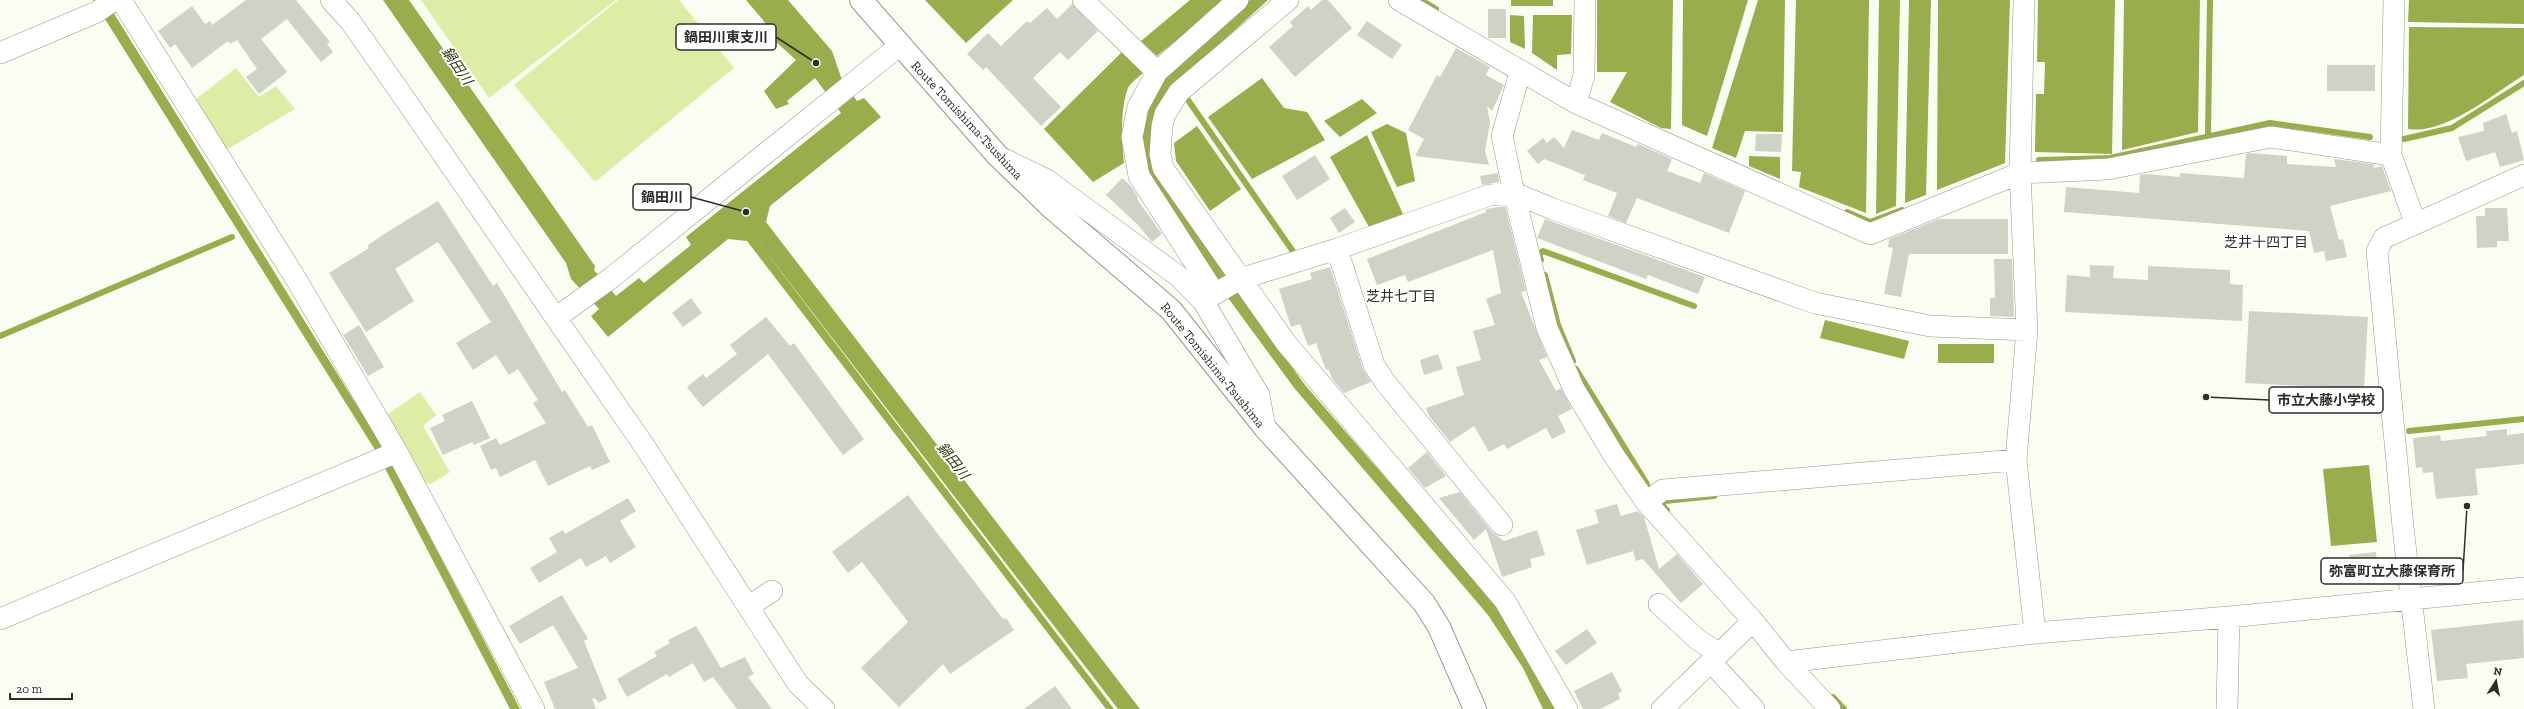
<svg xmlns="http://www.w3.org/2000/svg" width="2524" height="709" viewBox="0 0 2524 709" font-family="'Zilla Slab','Noto Sans JP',serif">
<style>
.green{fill:#dceea6}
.water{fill:#98ad4b}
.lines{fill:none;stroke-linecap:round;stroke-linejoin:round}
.stream{stroke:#98ad4b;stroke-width:6}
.building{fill:#cfd2c7}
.minor-casing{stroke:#94978c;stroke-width:22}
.major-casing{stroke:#94978c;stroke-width:24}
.minor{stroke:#fff;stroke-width:21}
.major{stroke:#fff;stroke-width:22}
.labels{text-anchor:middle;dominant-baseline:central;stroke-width:4;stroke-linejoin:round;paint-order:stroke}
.street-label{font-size:13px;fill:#2d2e2a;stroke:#fff}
.water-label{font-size:14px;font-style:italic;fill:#2e360d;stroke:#fff}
.neighbourhood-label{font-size:14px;fill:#2c2e26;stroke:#fff}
.leader{fill:none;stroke:#2d2e2a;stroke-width:1.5}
.callout-dot{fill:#2d2e2a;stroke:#fff;stroke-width:1.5}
.callout{fill:#fff;stroke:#2d2e2a;stroke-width:1.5}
.callout-label{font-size:14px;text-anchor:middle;font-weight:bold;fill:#2d2e2a}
</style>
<rect width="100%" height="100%" fill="#fafdf2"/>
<!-- green -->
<path class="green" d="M421,0h195l-127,98z
M618,0h61l55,68 -139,114 -81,-97z
M236,68l23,29 17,-11 19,23 -69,41 -30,-51z
M420,392l16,23 -13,11 27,46 -19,12 -8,-2 -35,-68z"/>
<!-- water -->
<path class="water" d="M93,0h11l6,7 274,442 136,260h-10l-133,-256z
M383,0h26l186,266 -1,4 22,26 23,-18 5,5 47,-38 -5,-8 155,-124 -26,-35 -28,23 2,3 -13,5 -12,-18 32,-31 -22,-20 -1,-8 -27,-32h42l44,51 10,29 15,21 7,-3 17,19 -111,89 -4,16 374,487h-22l-365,-474 361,474h-8l-359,-468 -19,-2 -120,98 -17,-21 8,-7 -28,-30 -5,-16z
M925,0h88l-47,43z
M1190,0h32l2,2 -67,54 -16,-15z
M1250,0h18l-98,89 -19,52 119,196 35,48 174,200 24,30 55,94h-15l-20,-41 -35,-53 -193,-226 -86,-117 -63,-95 -8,-56 16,-32 53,-54z
M1511,0h42v6h-42z
M1597,0h76l-2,129 -10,-1 -51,-26 17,-30h-30z
M1683,0h65l-41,136 -25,-11z
M1758,0h27l-2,132 -38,-1 -9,27 -24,-10z
M1796,0h73l-3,213 -67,-26 2,-15 -9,-1z
M1879,0h21l-4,206 -20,8z
M1909,0h22l-5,195 -21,8z
M1938,0h72l-5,163 -68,27z
M2038,0h77l-3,154 -77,-2 1,-58h8l1,-32h-8z
M2124,0h76l-2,132 -76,18z
M2409,0h115v24l-116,-2z
M1510,15l14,1 1,33 -15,-7z
M1533,15h39l-1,39 -14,1v15l-25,-17z
M2409,27l115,1v47c-31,19 -79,60 -116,54z
M1122,52l21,21c-4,4 -12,9 -15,15 -8,20 -6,53 -4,75l-31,19 -49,-53z
M1262,78l22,30 23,4 18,28 -73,39 -44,-62z
M1362,99l15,14 -37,24 -16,-16z
M1387,124l19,9 9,48 -18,6 -26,-55z
M1197,126l44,63 -31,22 -34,-50 -2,-18z
M1367,135l36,79 -34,13 -39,-70z
M1749,156l31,1v22l-31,-13z
M1825,320l84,21 -5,18 -84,-21z
M1938,344h56v19h-56z
M2369,465l8,77 -46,4 -8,-77z"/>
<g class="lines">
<!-- stream -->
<path class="stream" d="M1421,0l15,9
M1188,100l104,150
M2208,135l2,-135
M2404,139l48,-11 72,-45
M2039,160l71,-2 160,-35 100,14
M1847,212l23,10 32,-12
M1541,260l-2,-6 4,-3 151,55
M1545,275l13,50 15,36
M0,336l232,-99
M1576,369l71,115
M2409,431l115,-12
M1667,510l-5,-5 3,-4 49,-5
M1833,697l11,12"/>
</g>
<!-- building -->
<path class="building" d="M246,0h50l34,42 -3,2 6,8 -12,10 -34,-43 -26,20 26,33 -28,22 -13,-17 11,-8 -20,-29 -7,4 -2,-3 -36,27 -17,-24 -5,4 -12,-17 34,-25 13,18 5,-3 2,4z
M1322,0h6l24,28 -57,49 -26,-30 24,-21 -3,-4 18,-16 3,4z
M1072,4l26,27 -30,29 -8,-8 -27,26 28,29 -20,19 -55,-59 -3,3 -16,-16 21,-21 13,13 26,-25 3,2 17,-15 10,11z
M1488,9h18v29h-18z
M1367,21l35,24 -10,14 -35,-24z
M1456,48l34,19 -4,8 18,10 -12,26 -5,-5 3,17 -5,28 4,14 -74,-9 9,-17 -16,-9 29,-55 3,2z
M2327,65h48v26h-48z
M2506,114l6,19 5,-2 7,29 -24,7 -5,-15 -29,9 -8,-24 26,-6 -1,-8z
M1572,130l27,10 3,-7 34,14 2,-3 34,15 -5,12 33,12 4,-10 41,18 -16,42 -92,-35 -11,25 -18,-7 9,-23 -34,-13 2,-5 -41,-16 -6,5 -11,-13 16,-13 4,5 7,-6 10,11z
M1756,134h26l-1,18 -26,-1z
M2250,153l37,3v8l49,3 -2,-8 39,5 1,4 8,-2 9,25 -61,15 9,34 4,-1 4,18 -21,4 -2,-10 -10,2 -5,-22 -245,-19 2,-25 73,6 1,-18 6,-1 34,3v-4l64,5 2,-24z
M1315,155l15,24 -33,21 -15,-24z
M1498,173l1,9 -17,3 -2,-9z
M1122,178l9,8 7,11 -1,2 25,35 -10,8 -14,-17 -32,-30z
M438,201l55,85 4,-3 65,109 3,-2 23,37 4,-2 18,37 -18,8 -2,-4 -42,20 -13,-26 -35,17 -4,-9 -5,2 -11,-24 16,-8 4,7 46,-22 -13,-20 5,-3 -20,-31 -9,6 -13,-20 -23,15 -17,-27 35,-21 -53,-80 -43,27 19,32 -48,31 -37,-59 40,-25 -2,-2 17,-12z
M1505,206l21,85 -5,1 26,65 -8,3 17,31 5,-3 11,21 -14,7 8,16 -14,7 -6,-11 -39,21 -3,-5 -15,8 -15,-26 -24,16 -21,-26 -3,-8 38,-13 -8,-28 25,-7 -8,-29 22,-6 -9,-26 15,-6 -8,-43 -85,32 -3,-7 -28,10 -10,-26 119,-47v-3z
M1345,208l10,14 -16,11 -9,-15z
M2485,208h22l2,33h-12v6l-20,1 -1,-32h9z
M1545,219l160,58 -7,17 -50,-19 -2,4 -109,-41z
M1939,219h69v35h-99l-8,43 -17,-3 9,-46 -5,-1 1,-8z
M1994,259h18l2,58 -24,-1v-18h5z
M2090,265l24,1 -1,12 35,2v-14l82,4v14l13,1 -1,36 -177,-9 2,-37 23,2z
M1330,267l33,102 8,13 -27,11 -11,-13 -5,-11 -2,1 -10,-27 -8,3 -8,-22 -9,3 -12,-38 33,-10 -2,-6z
M691,298l11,15 -19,14 -11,-14z
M2249,311l119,6 -4,72 -119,-6z
M766,317l24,29 4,-3 70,96 -21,16 -75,-101 -65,53 -16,-20 16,-13 3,4 31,-24 -7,-9z
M359,325l25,42 -16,9 -25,-41z
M1438,354l5,15 -19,6 -4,-15z
M472,401l18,37 -16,7 -2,-3 -29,13 -13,-27 15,-7 -3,-6z
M2507,429v6l17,-2v31l-49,5 3,26 -42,4 -3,-27 -10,1 -1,-6 -6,1 -3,-30 27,-3 1,6 46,-5 -1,-5z
M1427,452l19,24 -21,12 -17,-20z
M1460,492l33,41 11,8 33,-11 8,25 -15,4 2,8 -30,10 -16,-48 -12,11 -35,-42z
M908,495l95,124 3,-1 8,12 -64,44 -7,-10 -44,43 -38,-39 47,-46 -46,-60 -14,11 -16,-21z
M628,498l8,13 -16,10 16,26 -26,16 -4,-7 -20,11 -5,-9 -42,25 -9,-15 27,-16 -8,-14 14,-8 2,4z
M1617,504l4,12 17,-5 6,6 15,52 18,-15 26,30 -22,19 -38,-44 -7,2 -3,-10 -46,14 -11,-35 23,-7 -4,-13z
M2376,552l2,19 -26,3 -3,-19z
M562,595l26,44 -4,2 23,57 -8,5 -4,-5 -3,1 4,10h-41l-11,-27 34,-14 -25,-43 -33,19 -11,-18z
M2523,620l1,38 -58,6 2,14 -31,3 -6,-51z
M696,626l25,42 24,-11 9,17 -6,3 24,32h-35l-24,-32 -9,5 -11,-19 -24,14 -2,-3 -40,23 -10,-18 40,-23 -3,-4 16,-9 -2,-3z
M1587,629l10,14 -31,22 -11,-14z
M1612,672l10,19 -4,3 2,5 -20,10h-17l-9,-18z
M1055,686l17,23h-48z"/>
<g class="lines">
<defs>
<path id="minor" d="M121,0l175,279 101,173 137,257
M331,0l19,21 41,58 254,368 153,237 26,25
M1083,0l74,72
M1288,0l-109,92 -14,22 -3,12 -2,28 3,14 123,175 219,258 62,108
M1399,0l177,103 294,131 150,-61 88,-4 163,-32 120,18
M2024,0l-4,173 7,157 -11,130 19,173
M2394,0l-3,155 24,67
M0,53l97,-41 17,-12
M1520,72l-18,64 12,57 39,16 262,94 115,23 97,4
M1576,103l8,-28 1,-75
M1006,160l41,20 131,96 25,25
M1337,249l37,116 11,17 117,143
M1215,294l-76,-118 -7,-39 6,-30 19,-35 81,-72
M557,317l54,-39 288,-232
M1265,428l-6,-33 -56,-94 37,-22 97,-30 153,-54 24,-2 33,135 27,61 39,65 33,48 107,119 33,41 44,47
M1646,502l17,-12 353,-30
M1659,604l39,36 21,13
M748,607l24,-16
M0,619l397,-167
M1711,662l43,47
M1786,662l249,-29 194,-16 295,-29
M1662,709l91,-88
M2227,709l2,-92
M2424,709l-21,-182 -26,-276 7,-13 140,-63"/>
<path id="major" d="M861,0l136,155 56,54 118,101 94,118 159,175 15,24 36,82"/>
</defs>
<!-- minor casing -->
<use href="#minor" class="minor-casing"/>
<!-- major casing -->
<use href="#major" class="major-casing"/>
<!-- minor -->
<use href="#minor" class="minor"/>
<!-- major -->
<use href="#major" class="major"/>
</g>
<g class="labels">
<!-- street labels -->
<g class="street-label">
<text transform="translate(967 120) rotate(47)">Route Tomishima-Tsushima</text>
<text transform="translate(1213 365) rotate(51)">Route Tomishima-Tsushima</text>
</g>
<!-- water labels -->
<g class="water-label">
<text transform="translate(457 66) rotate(56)">鍋田川</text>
<text transform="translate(953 461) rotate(52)">鍋田川</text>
</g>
<!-- neighbourhood labels -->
<g class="neighbourhood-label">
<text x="2266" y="242">芝井十四丁目</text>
<text x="1401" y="296">芝井七丁目</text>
</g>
</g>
<!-- callouts -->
<path class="leader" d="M816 63L776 37M746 212L691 197M2206 397L2269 400M2467 506L2463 571"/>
<g class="callout-dot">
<circle cx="816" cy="63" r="4"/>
<circle cx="746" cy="212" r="4"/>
<circle cx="2206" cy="397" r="4"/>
<circle cx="2467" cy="506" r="4"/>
</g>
<g class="callout">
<rect x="676" y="24" width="100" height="26" rx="4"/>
<rect x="633" y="184" width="58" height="26" rx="4"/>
<rect x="2269" y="387" width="114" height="26" rx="4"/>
<rect x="2321" y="558" width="142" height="26" rx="4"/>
</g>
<g class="callout-label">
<text x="726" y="42">鍋田川東支川</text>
<text x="662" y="202">鍋田川</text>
<text x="2326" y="405">市立大藤小学校</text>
<text x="2392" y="576">弥富町立大藤保育所</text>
</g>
<!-- north arrow -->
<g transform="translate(2496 681) rotate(11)" stroke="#ffffff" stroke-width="3" paint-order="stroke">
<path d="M0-3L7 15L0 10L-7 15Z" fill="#2d2e2a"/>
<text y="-6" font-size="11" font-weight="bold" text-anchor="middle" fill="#2d2e2a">N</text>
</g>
<!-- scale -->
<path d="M10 693v6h62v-6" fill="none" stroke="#2d2e2a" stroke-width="2"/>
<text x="16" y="693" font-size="12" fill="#2d2e2a" stroke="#ffffff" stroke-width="3" paint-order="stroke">20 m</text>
</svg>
